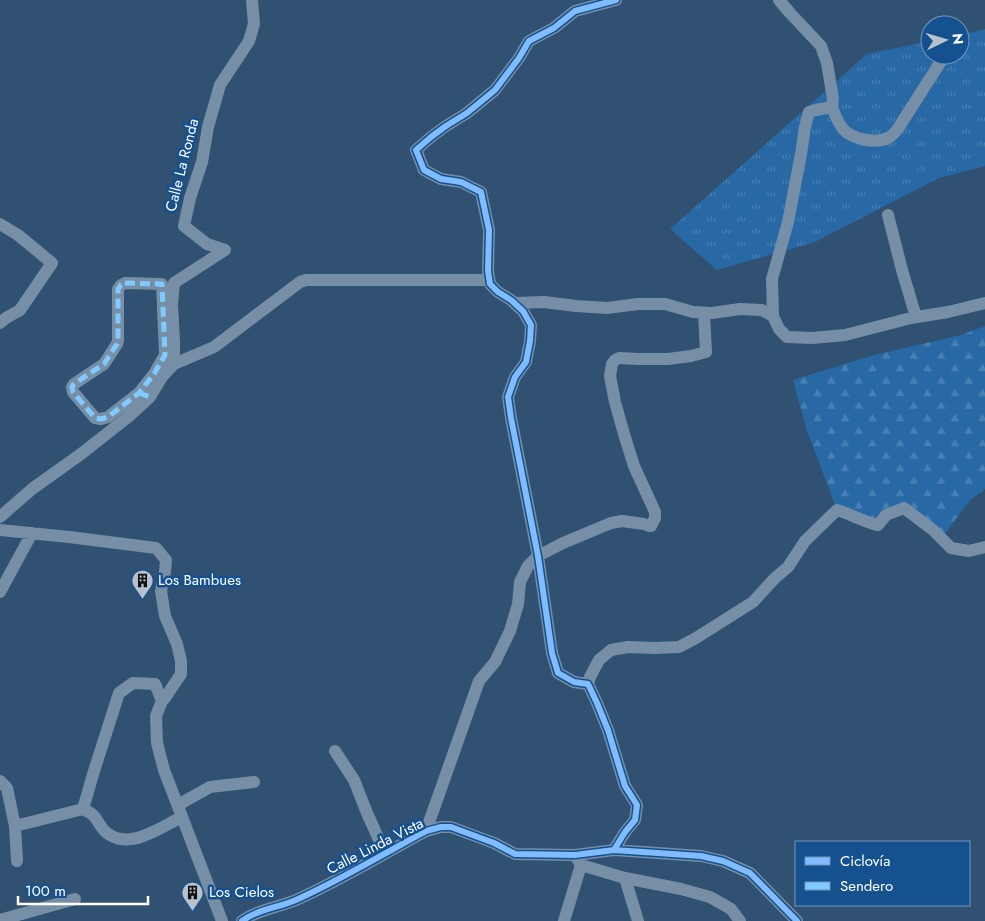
<svg xmlns="http://www.w3.org/2000/svg" width="985" height="921" viewBox="0 0 985 921" font-family="Jost,sans-serif">
<style>
.grass{fill:url(#grass-tufts)}
.forest{fill:url(#forest-firs)}
.lines{fill:none;stroke-linecap:round;stroke-linejoin:round}
.minor{stroke:#778fa6;stroke-width:12}
.quiet{stroke:#80caff;stroke-width:5;stroke-dasharray:10 5;stroke-linecap:butt}
.cycleway-casing{stroke:#14518e;stroke-width:9}
.cycleway{stroke:#80bcff;stroke-width:6}
.labels{text-anchor:middle;dominant-baseline:central;stroke-width:5;stroke-linejoin:round;paint-order:stroke}
.street-label{font-size:15px;fill:#fff;stroke:#14518e}
.poi-label{font-size:15px;fill:#fff;stroke:#14518e;text-anchor:start}
</style>
<defs>
<pattern id="grass-tufts" width="24" height="20" patternUnits="userSpaceOnUse" patternTransform="scale(1.25)"><rect width="24" height="20" fill="#2768a5"/><path d="M3 7l-1-3M5 7V3M7 7l1-3M15 17l-1-3M17 17v-4M19 17l1-3" fill="none" stroke="#477fb2"/></pattern>
<pattern id="forest-firs" width="22" height="20" patternUnits="userSpaceOnUse" patternTransform="scale(1.25)"><rect width="22" height="20" fill="#2768a5"/><path d="M5 1l3.5 6h-7zM16 11l3.5 6h-7z" fill="#477fb2"/></pattern>
</defs>
<rect width="100%" height="100%" fill="#305172"/>
<!-- grass -->
<path class="grass" d="M985,29v137l-46,12 -124,64 -98,28 -47,-41 197,-175 63,-13v14h30v-20z"/>
<!-- forest -->
<path class="forest" d="M985,326v163l-15,11 -28,38 -38,-30 -26,17 -41,-15 -30,-79 -14,-51 81,-25 87,-20z"/>
<g class="lines">
<!-- minor -->
<path class="minor" d="M832,107c3,8 6,16 11,22 9,10 32,15 45,9 5,-2 8,-7 11,-11l44,-69
M888,215l14,55 14,47
M0,224l18,11 34,28 -32,47 -14,8 -6,5
M225,250l-18,-6 -23,-18 6,-28 12,-36 6,-35 12,-42 29,-44 5,-17 -2,-24
M125,283l37,1 3,71 -11,19 -15,19 -31,24 -7,2 -6,-1 -22,-26 -1,-5 2,-3 30,-20 13,-20 1,-4v-51l3,-4z
M515,303l29,-1 32,4 31,2 31,-4h27l28,8 19,1 28,-4 22,1 11,6 6,13 8,8 25,1 33,-3 66,-17 37,-6 37,-9
M773,316l-1,-37 16,-57 13,-68 4,-27 4,-15 7,-2 16,-3 1,-8 -6,-36 -6,-17 -31,-33 -11,-13
M174,364l40,-17 86,-65 6,-2h183
M0,517l32,-28 49,-35 47,-37 22,-20 12,-20 12,-13v-23l-2,-36 2,-22 51,-33
M0,530l69,7 87,11 10,12 -1,12 -4,19 4,25 12,28 4,17v13l-16,24 -3,3 -6,15 1,27 7,27 58,151
M0,592l32,-59
M588,684l2,-7 9,-17 12,-10 17,-3 27,1 24,-1 17,-9 57,-36 22,-24 13,-11 17,-26 32,-31c14,4 26,12 41,15l8,-10 18,-7 29,22 18,18 18,3 16,-4
M335,751l19,29 13,33 18,40
M0,781l7,7 8,38 2,35
M178,805l32,-18 44,-5
M83,809l11,-38 25,-78 14,-10 22,1 7,17
M15,826l68,-17c3,2 7,3 10,6 5,5 8,14 14,18 23,18 54,-6 75,-16
M426,831l53,-150 16,-19 15,-31 8,-27 2,-22 8,-16 10,-10 25,-13 48,-20 11,-2 22,3 5,2h2l4,-8v-6l-21,-46 -10,-32 -9,-32 -5,-26 2,-12 3,-4 4,-2 19,1h30l23,-3 15,-4 -2,-39
M614,850l11,-18 10,-12 2,-15 -12,-19 -17,-56 -11,-27 -9,-19 -14,-2 -16,-9 -6,-20 -14,-97 -27,-138 -3,-21 7,-20 11,-15 4,-21 1,-16 -8,-14 -12,-11 -13,-8 -8,-8 -2,-13 1,-41 -8,-38 -20,-10 -20,-3 -17,-9 -8,-20 15,-13 15,-11 21,-13 28,-23 24,-32 10,-17 25,-13 21,-17 41,-11
M575,855l6,10 44,13 56,11 29,8 21,12 9,12
M625,878l13,43
M0,920l75,-21
M242,921c17,-12 35,-13 54,-21 45,-20 87,-46 130,-69l15,-4h10l43,16 21,11 60,1 39,-5 87,6 22,5 27,12 47,48
M564,921l17,-56"/>
<!-- quiet -->
<path class="quiet" d="M125,283l37,1 3,71 -11,19 -15,19 -31,24 -7,2 -6,-1 -22,-26 -1,-5 2,-3 30,-20 13,-20 1,-4v-51l3,-4z
M139,393l11,4"/>
<defs>
<path id="cycleway" d="M614,850l11,-18 10,-12 2,-15 -12,-19 -17,-56 -11,-27 -9,-19 -14,-2 -16,-9 -6,-20 -14,-97 -27,-138 -3,-21 7,-20 11,-15 4,-21 1,-16 -8,-14 -12,-11 -13,-8 -8,-8 -2,-13 1,-41 -8,-38 -20,-10 -20,-3 -17,-9 -8,-20 15,-13 15,-11 21,-13 28,-23 24,-32 10,-17 25,-13 21,-17 41,-11
M242,921c17,-12 35,-13 54,-21 45,-20 87,-46 130,-69l15,-4h10l43,16 21,11 60,1 39,-5 87,6 22,5 27,12 47,48"/>
</defs>
<!-- cycleway casing -->
<use href="#cycleway" class="cycleway-casing"/>
<!-- cycleway -->
<use href="#cycleway" class="cycleway"/>
</g>
<!-- icons -->
<defs>
<symbol id="building-pin" viewBox="-11 -11 22 30"><path d="M0 17L-7.5 6A9.5 9.5 0 1 1 7.5 6Z" fill="#b7c2ce" stroke="#14518e"/><path d="M-4-6H4V6H1V3H-1V6H-4ZM-2.5-4.3h1.7v1.8h-1.7ZM.8-4.3h1.7v1.8H.8ZM-2.5-1h1.7V.8h-1.7ZM.8-1h1.7V.8H.8Z" fill="#111"/></symbol>
</defs>
<g fill-rule="evenodd">
<use href="#building-pin" x="130" y="568" width="25" height="34"/>
<use href="#building-pin" x="180" y="880" width="25" height="34"/>
</g>
<g class="labels">
<!-- street labels -->
<g class="street-label">
<text transform="translate(182 165) rotate(-76)">Calle La Ronda</text>
<text transform="translate(375 846) rotate(-27)">Calle Linda Vista</text>
</g>
<!-- poi labels -->
<g class="poi-label">
<text x="158" y="580">Los Bambues</text>
<text x="209" y="892">Los Cielos</text>
</g>
</g>
<!-- legend -->
<rect x="795" y="841" width="175" height="65" fill="#14518e" stroke="#7297bb"/>
<rect x="805" y="857" width="25" height="8" fill="#80bcff" stroke="#7297bb"/>
<text x="840" y="866" font-size="15" fill="#ffffff">Ciclovía</text>
<rect x="805" y="882" width="25" height="8" fill="#80caff" stroke="#7297bb"/>
<text x="840" y="891" font-size="15" fill="#ffffff">Sendero</text>
<!-- north arrow -->
<g transform="translate(945 40) rotate(85)"><circle r="24" fill="#14518e" stroke="#7297bb"/>
<path d="M0-4L9 19L0 12L-9 19Z" fill="#b7c2ce"/>
<text y="-8" font-size="14" font-weight="bold" text-anchor="middle" fill="#ffffff">N</text>
</g>
<!-- scale -->
<path d="M18 896v8h130v-8" fill="none" stroke="#ffffff" stroke-width="2.5"/>
<text x="25" y="896" font-size="15" fill="#ffffff" stroke="#14518e" stroke-width="4" paint-order="stroke">100 m</text>
</svg>
